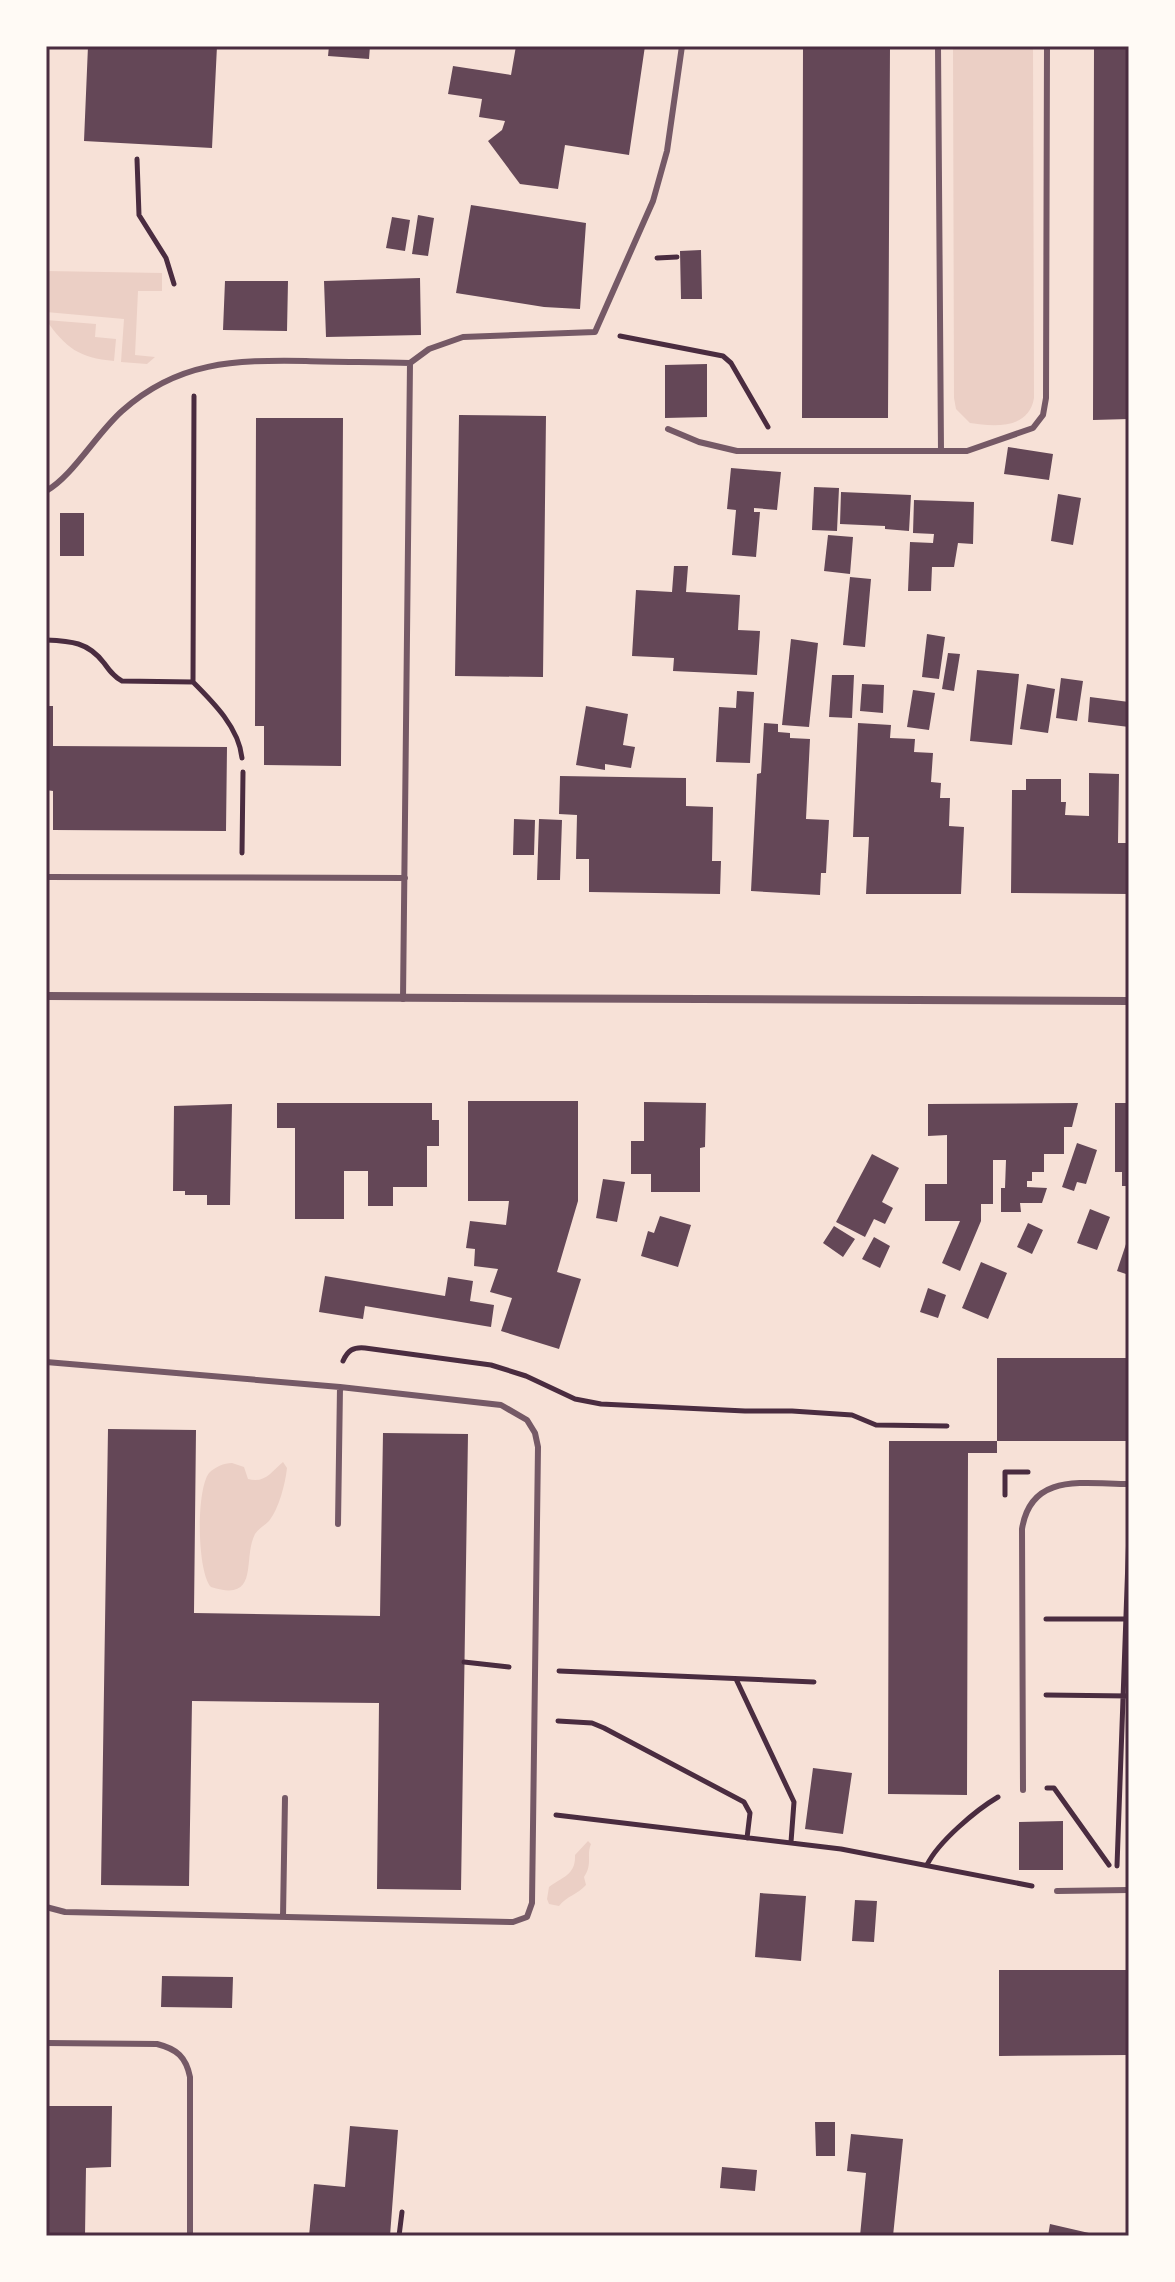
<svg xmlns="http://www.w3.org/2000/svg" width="1175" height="2282" viewBox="0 0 1175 2282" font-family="Ubuntu,sans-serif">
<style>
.green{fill:#ebcfc5}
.building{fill:#644757}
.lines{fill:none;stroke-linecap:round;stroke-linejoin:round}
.path{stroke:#4a2c40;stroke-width:5}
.service{stroke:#755966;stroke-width:6}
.minor{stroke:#755966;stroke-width:8}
.neatline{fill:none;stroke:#4a2c40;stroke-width:3}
</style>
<rect width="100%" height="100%" fill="#f7e1d7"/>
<!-- green -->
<path class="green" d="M953,46h80l1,352c-5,31 -39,29 -64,25l-14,-14 -2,-11z
M46,271l116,2v18h-24l-3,64 20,2 -8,7 -26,-2 3,-43 -78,-7z
M46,320l50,4 -1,13 21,2 -2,22c-35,-3 -48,-13 -68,-41z
M232,1463l12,4 4,12c17,5 24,-8 35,-17l4,6c-2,17 -8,40 -18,53 -5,5 -10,7 -14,13 -13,25 6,69 -44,53 -14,-15 -15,-97 -2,-114 6,-6 15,-10 23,-10z
M588,1841l3,3c-5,11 2,20 -7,33l2,8c-8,9 -19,11 -27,21l-10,-2 -2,-5 2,-12c13,-10 27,-12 26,-32z"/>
<!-- building -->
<path class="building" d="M88,46h129l-5,102 -128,-7z
M329,46h41l-1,13 -41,-3z
M516,46h129l-16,109 -64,-10 -7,44 -38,-5 -32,-43 14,-11 3,-9 -26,-4 3,-18 -34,-5 5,-28 58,9z
M803,46h87l-2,372h-86z
M1094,46h35v373l-36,1z
M471,205l115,18 -6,86 -36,-2 -88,-14z
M418,215l16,3 -6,38 -16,-2z
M392,217l18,3 -5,31 -19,-3z
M701,250l1,49h-21l-1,-48z
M420,278l1,57 -95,2 -2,-56z
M225,281h63l-1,50 -64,-1z
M707,364v53l-42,1v-53z
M459,415l87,1 -3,261 -88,-1z
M256,418h87l-2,348 -77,-1v-39h-9z
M1008,447l45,7 -4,26 -45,-6z
M731,468l50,4 -4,38 -23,-2v4h6l-4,45 -24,-2 4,-45 -9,-1z
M814,487l25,1 -2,43 -25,-1z
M841,492l70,3 -2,36 -24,-2v-3l-45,-2z
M1058,494l23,4 -8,47 -22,-4z
M914,500l60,2 -1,42 -15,-1 -4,24h-22l-1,24h-23l2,-49 23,1 1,-9 -21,-1z
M60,513h24v43h-24z
M828,535l25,2 -3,37 -26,-3z
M674,566h14l-2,26 54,3 -2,35 22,1 -3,44 -84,-4 1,-13 -42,-2 4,-66 36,2z
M850,577l21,2 -6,68 -22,-2z
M927,634l18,3 -6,42 -17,-2z
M791,639l27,4 -9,84 -27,-2z
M948,653l12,1 -6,37 -12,-2z
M977,670l42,4 -7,71 -42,-4z
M832,675h22l-2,43 -23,-1z
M1061,678l22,3 -6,40 -21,-3z
M862,684l22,1 -1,28 -23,-2z
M1027,684l28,5 -7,44 -28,-4z
M913,690l22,3 -6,37 -22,-3z
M737,691l17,1 -4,71 -34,-1 3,-55 17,1z
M1090,697l39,5v25l-41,-5z
M46,706h7v40l174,1 -1,84 -173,-1v-39l-7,-1z
M586,706l42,8 -5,31 12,2 -4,21 -26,-4v6l-29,-5z
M764,723l14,1v8l12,1v5l20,1 -4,80 23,1 -3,53h-5l-1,22 -69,-4 6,-117 4,-1z
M858,723l33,2 -1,13 25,1 -1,13 19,1 -2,29 10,1 -1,15h10l-1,28 15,1 -3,67h-95l3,-57h-16z
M1089,773l30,1 -1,69h11v51l-118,-1 1,-103h14v-11h35v23h5l-1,13 24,1z
M560,776l126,2v28l27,1 -1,54h9l-1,33 -131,-2v-33h-13l1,-44 -18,-1z
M514,819l21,1 -1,35h-21z
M539,819l23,1 -2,60h-23z
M468,1101h110v100l-21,71 24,7 -22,70 -58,-18 11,-33 -22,-6 8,-23 -24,-3 1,-17 -9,-1 4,-27 36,4 3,-24h-41z
M644,1102l62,1 -1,44 -5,1v44h-49v-18h-20v-33h13z
M277,1103h155v17h7v26h-12v41h-34v19h-25v-35h-24v48h-49v-91h-18z
M1078,1103l-6,24h-8v27h-20v18h-12v9h-5v6l20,1 -5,15h-22l1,9h-20v-24h4l1,-28h-13v44h-12v17l-21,50 -18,-8 18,-42h-35v-37h22v-49l-19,1v-32z
M1115,1103h14v83h-7v-14h-7z
M232,1104l-2,101h-23v-10h-22v-4h-12l1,-85z
M1077,1143l20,7 -11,34 -9,-2 -3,9 -12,-4z
M872,1154l27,14 -17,34 11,6 -8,16 -11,-5 -9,18 -29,-15z
M603,1179l22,3 -8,40 -21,-4z
M1090,1209l20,8 -13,33 -20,-7z
M660,1216l31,9 -13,42 -37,-11 7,-25 6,2z
M1028,1223l15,7 -11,24 -15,-7z
M834,1226l21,13 -12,18 -20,-14z
M1129,1235v40l-12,-4z
M874,1237l16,9 -10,22 -18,-9z
M981,1262l26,11 -19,46 -26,-11z
M325,1276l120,20 3,-19 25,4 -3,20 24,4 -3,22 -126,-21 -2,13 -44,-7z
M928,1288l18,7 -8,23 -18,-6z
M997,1358h132v83h-132v12h-29l-1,342 -79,-1 1,-353h108z
M108,1429l88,1 -2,183 186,3 3,-183 85,1 -7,456 -84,-1 2,-186 -187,-2 -3,185 -88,-1z
M813,1768l39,5 -9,61 -38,-5z
M1063,1821v49h-44v-48z
M760,1893l46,3 -5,65 -46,-4z
M855,1900l22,1 -3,41 -22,-1z
M999,1970h130v85l-130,1z
M162,1976l71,1 -1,31 -71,-1z
M46,2106h66l-1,61 -25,1 -1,68h-39z
M815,2122h20v34h-19z
M350,2126l48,4 -8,106h-81l5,-52 31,3z
M851,2134l52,5 -10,97h-33l6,-63 -19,-2z
M722,2167l35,3 -2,21 -35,-3z
M1050,2224l39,9v3h-41z"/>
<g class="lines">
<!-- path -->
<path class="path" d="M137,159l2,56 27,43 8,26
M657,258l20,-1
M620,336l103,20 8,7 37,64
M194,396l-1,286c21,21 46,46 49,76
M46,640c25,1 42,2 58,23 5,7 10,14 18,18l71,1
M242,853l1,-81
M343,1361c5,-11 10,-14 22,-13l126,17 35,11 49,23 26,5 144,7h47l60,4 24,10 71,1
M1005,1495v-23h23
M1046,1619h79
M464,1662l45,5
M559,1671l255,11
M736,1679l58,123 -3,40
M1046,1695l83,1
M558,1721l34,2 12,5 140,74 6,11 -3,25
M1047,1788h7l55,77
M556,1815l285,34 191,37
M927,1865c11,-23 49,-55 71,-68
M1117,1866l12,-334
M399,2236l3,-24"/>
<!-- service -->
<path class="service" d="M938,46l3,405
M410,363l19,-14 34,-12 132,-5 58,-131 14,-50 15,-105
M668,429l31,13 38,9h230l66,-23 10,-13 3,-17 1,-352
M46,491c26,-14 51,-58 76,-80 56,-50 112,-51 184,-50 34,1 69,1 104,2l-7,636
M46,877l359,1
M46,1362l294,25 161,18 26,15 8,13 3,14 -6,456 -5,14 -14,5 -448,-10 -19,-5
M338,1524l2,-137
M1023,1790l-1,-261c9,-57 62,-45 107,-45
M1057,1891l72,-1
M283,1917l2,-119
M46,2043l111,1c20,5 29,13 33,33v159"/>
<!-- minor -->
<path class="minor" d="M46,996l1083,5"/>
</g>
<!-- border -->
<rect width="1175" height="2282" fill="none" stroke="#fffaf5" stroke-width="96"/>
<rect x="48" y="48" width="1079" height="2186" class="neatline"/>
</svg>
